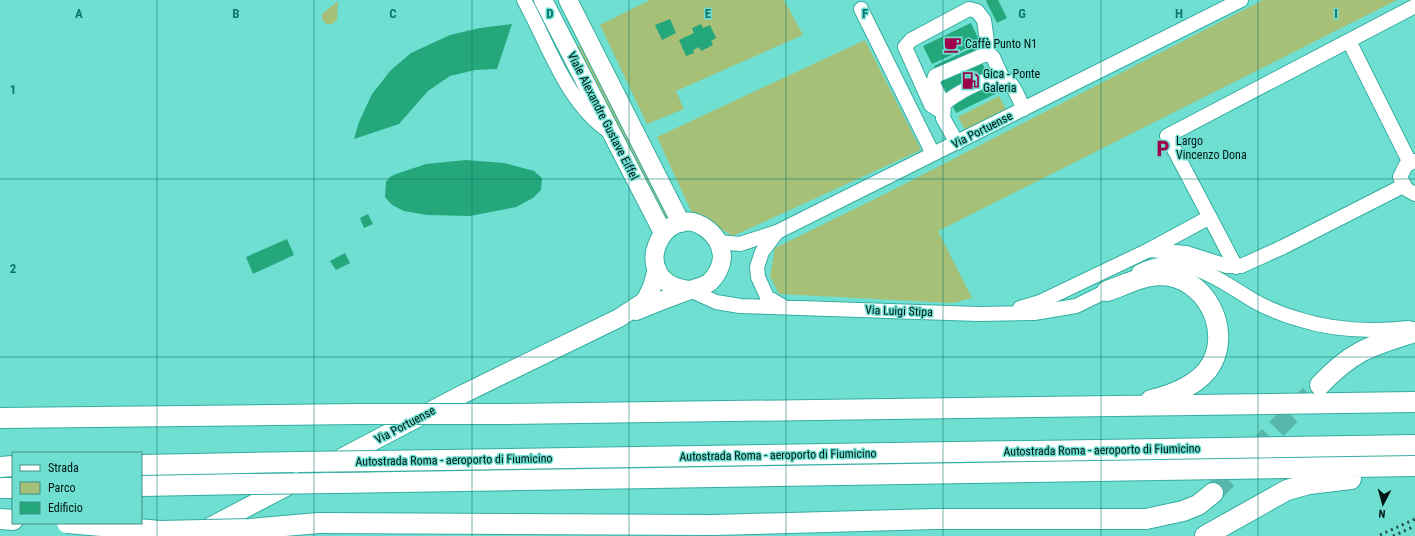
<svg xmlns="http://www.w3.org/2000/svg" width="1415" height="536" viewBox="0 0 1415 536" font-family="'Roboto Condensed',sans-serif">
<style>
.green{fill:#a6c078}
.building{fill:#23a77b}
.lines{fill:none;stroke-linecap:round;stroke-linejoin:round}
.highway-tunnel{stroke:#58b7ab;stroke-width:20;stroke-dasharray:20 10;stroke-linecap:butt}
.minor-casing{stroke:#36aea1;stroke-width:16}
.major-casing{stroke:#36aea1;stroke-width:20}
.highway-casing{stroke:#36aea1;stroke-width:22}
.minor{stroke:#fff;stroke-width:14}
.major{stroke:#fff;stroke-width:18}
.highway{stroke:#fff;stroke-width:20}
.rail{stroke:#22534d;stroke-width:3;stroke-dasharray:2 4;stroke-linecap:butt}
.highway-bridge-casing{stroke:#36aea1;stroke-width:22;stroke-linecap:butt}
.highway-bridge{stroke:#fff;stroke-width:20}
.grid{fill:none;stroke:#0f766e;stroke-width:1;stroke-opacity:0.55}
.labels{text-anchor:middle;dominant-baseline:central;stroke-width:3;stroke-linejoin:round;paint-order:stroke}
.poi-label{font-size:12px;fill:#001513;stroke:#6edfd1;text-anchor:start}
.street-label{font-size:12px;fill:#001513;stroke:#6edfd1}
.grid-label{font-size:13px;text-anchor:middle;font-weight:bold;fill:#0f766e;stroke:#6edfd1;stroke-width:3;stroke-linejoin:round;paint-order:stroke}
</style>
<rect width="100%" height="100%" fill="#6edfd1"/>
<!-- green -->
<path class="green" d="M650,0h134l19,35 -127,56 8,18 -37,15 -47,-99z
M1263,0h134l-459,231 34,67 -19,5 -174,-9 -9,-18 5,-28 110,-54z
M338,1l-1,19 -5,4h-6l-4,-5v-5z
M865,40l56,110 -188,86 -41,-23 -35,-76z
M581,44l93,179 -7,4 -90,-180z
M999,96l8,15 -41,21 -8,-15z"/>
<!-- building -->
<path class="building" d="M987,0h11l9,18 -10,5 -11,-22z
M670,19l6,14 -14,7 -7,-15z
M971,23l9,19 -48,22 -9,-18z
M512,24l-15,45 -22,1 -25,6 -22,15 -29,33 -45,15 5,-17 13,-28 19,-24 20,-17 39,-18 30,-7z
M701,24l2,4 7,-3 6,13 -5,3 2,4 -12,6 -2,-4 -6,3 1,3 -8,3 -7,-16 15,-7 -2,-5z
M974,47l23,46 -41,20 -22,-47z
M466,160l38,3 30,8 8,7 -1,12 -8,8 -17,9 -46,9 -43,-1 -23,-4 -12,-6 -7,-8 1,-15 4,-5 6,-3 30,-10z
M368,214l5,10 -9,4 -4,-10z
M287,239l7,16 -41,19 -7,-17z
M345,253l5,10 -14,7 -6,-9z"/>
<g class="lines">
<!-- highway-tunnel -->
<path class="highway-tunnel" d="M1213,493l97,-98"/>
<defs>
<path id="minor" d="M524,0c25,45 42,103 86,132
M861,9l72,145
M1349,41l61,122
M944,105l-11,-21 2,-8 51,-22 7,3 9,20
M942,112l-11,-7 -26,-58 6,-7 58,-31 8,2 7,9 5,35
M957,143l-14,-25 1,-13c5,-9 50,-32 60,-27 10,5 15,22 20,31
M1415,161l-9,4 -6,12 6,12 9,5
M777,232l-15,20 -5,15 1,10 9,20 17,10
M719,242l21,2 37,-12 464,-232
M1149,250l61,-33
M1236,267l-69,-131 248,-130
M1139,272c43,-23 81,9 117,30 13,7 28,13 42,17 37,12 73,13 111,9
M690,290l26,12 24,4 239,8 55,-1 42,-7 39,-19
M1020,308l20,-6 109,-52 37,3 41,13h14l42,-19 120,-61"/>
<path id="major" d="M543,0l120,233
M568,0l113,223
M636,311c17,-7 34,-14 52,-20 7,-3 15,-4 22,-9 7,-7 11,-15 12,-24 0,-12 -6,-22 -15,-29 -43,-33 -84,54 -17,61
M202,531l261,-137 156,-76 26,-17 7,-14 5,-18"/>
<path id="highway" d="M1107,291c18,-6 36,-16 55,-16 42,2 69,51 50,88 -11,21 -39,32 -61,37
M1320,385c33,-35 51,-39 95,-53
M508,414l907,-12
M0,418l359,-4
M375,461l1040,-16
M141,465l157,-3
M0,467l13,-1
M335,483l1080,-17
M141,486l105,-2
M0,488h13
M0,519l13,1
M319,523l394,2 222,-6h211l37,-8 15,-6 15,-12
M1205,536l82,-46 22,-6 42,-5"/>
</defs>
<!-- minor casing -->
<use href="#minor" class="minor-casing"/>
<!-- major casing -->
<use href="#major" class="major-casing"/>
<!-- highway casing -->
<use href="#highway" class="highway-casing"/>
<!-- minor -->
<use href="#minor" class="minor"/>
<!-- major -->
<use href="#major" class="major"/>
<!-- highway -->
<use href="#highway" class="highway"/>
<!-- rail -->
<path class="rail" d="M1380,535l35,-16
M1393,536l22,-10"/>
<defs>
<path id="highway-bridge" d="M359,414h149
M298,462l77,-1
M246,484l89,-1
M67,523l93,8 90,-2 69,-6"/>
</defs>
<!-- highway-bridge casing -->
<use href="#highway-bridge" class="highway-bridge-casing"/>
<!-- highway-bridge -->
<use href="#highway-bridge" class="highway-bridge"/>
</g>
<!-- grid -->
<path class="grid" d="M157,0v536M314,0v536M472,0v536M629,0v536M786,0v536M943,0v536M1101,0v536M1258,0v536M0,179h1415M0,357h1415"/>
<!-- icons -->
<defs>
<symbol id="cafe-bare" viewBox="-9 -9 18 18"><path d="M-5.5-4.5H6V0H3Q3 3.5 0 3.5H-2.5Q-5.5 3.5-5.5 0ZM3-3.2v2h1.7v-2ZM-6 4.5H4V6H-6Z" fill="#9e0248" stroke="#6edfd1" stroke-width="2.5" paint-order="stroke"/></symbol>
<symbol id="fuel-bare" viewBox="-9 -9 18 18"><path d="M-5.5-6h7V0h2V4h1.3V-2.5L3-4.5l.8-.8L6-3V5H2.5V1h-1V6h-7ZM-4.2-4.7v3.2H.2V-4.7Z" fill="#9e0248" stroke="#6edfd1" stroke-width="2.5" paint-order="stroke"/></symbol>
<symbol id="parking-bare" viewBox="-9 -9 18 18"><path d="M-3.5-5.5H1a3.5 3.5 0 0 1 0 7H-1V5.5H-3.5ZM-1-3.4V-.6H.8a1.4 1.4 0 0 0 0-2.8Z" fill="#9e0248" stroke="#6edfd1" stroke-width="2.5" paint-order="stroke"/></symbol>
</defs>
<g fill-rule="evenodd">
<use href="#cafe-bare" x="940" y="32" width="25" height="25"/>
<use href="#fuel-bare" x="958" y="68" width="25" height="25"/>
<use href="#parking-bare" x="1150" y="136" width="25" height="25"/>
</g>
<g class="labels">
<!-- poi labels -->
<g class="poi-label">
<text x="965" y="44">Caffè Punto N1</text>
<text x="983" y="74">Gica - Ponte<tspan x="983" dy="14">Galeria</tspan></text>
<text x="1176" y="141">Largo<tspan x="1176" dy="14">Vincenzo Dona</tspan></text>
</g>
<!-- street labels -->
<g class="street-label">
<text transform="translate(603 116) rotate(63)">Viale Alexandre Gustave Eiffel</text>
<text transform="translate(982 130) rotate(-27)">Via Portuense</text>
<text transform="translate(899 311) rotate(2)">Via Luigi Stipa</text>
<text transform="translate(405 425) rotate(-28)">Via Portuense</text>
<text transform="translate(1102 450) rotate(-1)">Autostrada Roma - aeroporto di Fiumicino</text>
<text transform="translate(778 455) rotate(-1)">Autostrada Roma - aeroporto di Fiumicino</text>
<text transform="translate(454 460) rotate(-1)">Autostrada Roma - aeroporto di Fiumicino</text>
</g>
</g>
<g class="grid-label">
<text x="79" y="18">A</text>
<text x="236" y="18">B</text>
<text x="393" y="18">C</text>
<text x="550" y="18">D</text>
<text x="708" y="18">E</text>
<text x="865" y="18">F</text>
<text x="1022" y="18">G</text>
<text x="1179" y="18">H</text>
<text x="1336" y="18">I</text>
<text x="13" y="94">1</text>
<text x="13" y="273">2</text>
</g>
<!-- legend -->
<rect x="12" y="452" width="130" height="72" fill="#6edfd1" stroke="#428e85"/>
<rect x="20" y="465" width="20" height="6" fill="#ffffff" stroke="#428e85"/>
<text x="48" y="472" font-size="12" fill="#001513">Strada</text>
<rect x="20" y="482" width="20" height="12" fill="#a6c078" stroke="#428e85"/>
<text x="48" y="492" font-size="12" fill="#001513">Parco</text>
<rect x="20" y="502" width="20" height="12" fill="#23a77b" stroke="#428e85"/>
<text x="48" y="512" font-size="12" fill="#001513">Edificio</text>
<!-- north arrow -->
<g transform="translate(1383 504) rotate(186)" stroke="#6edfd1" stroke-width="3" paint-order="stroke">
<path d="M0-3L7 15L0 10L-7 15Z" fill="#001513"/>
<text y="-6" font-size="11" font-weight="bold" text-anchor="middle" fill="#001513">N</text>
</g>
</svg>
